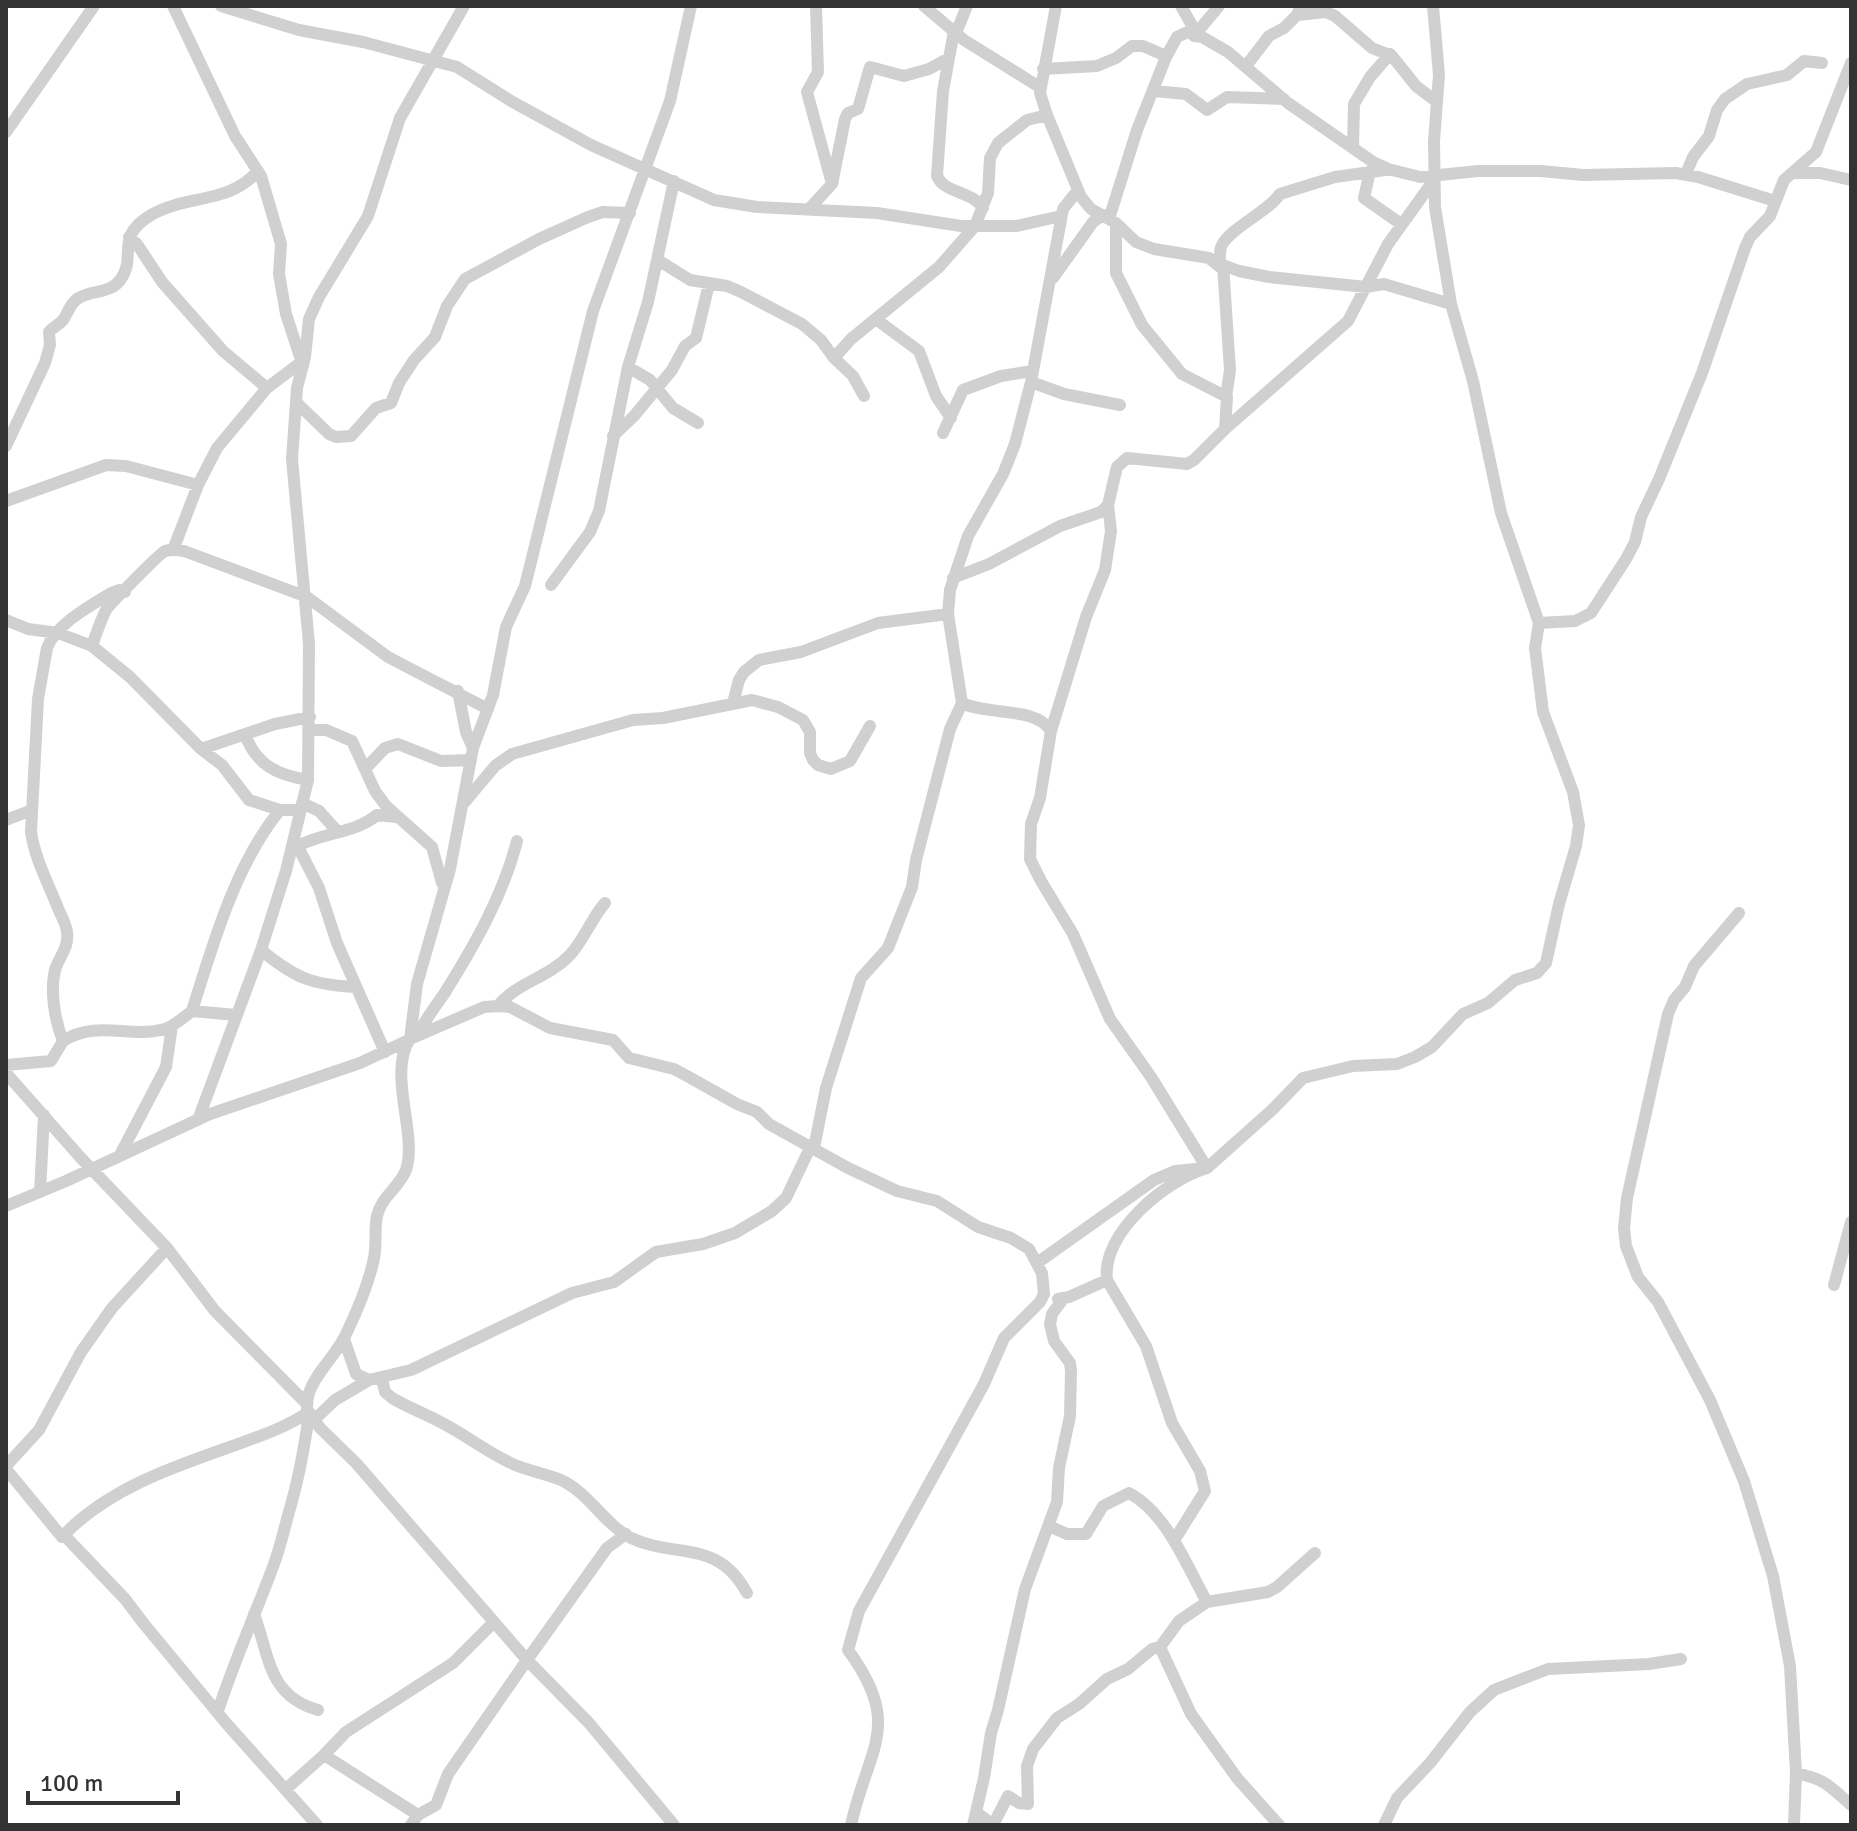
<svg xmlns="http://www.w3.org/2000/svg" width="1857" height="1831" viewBox="0 0 1857 1831" font-family="Signika,sans-serif">
<style>
.lines{fill:none;stroke-linecap:round;stroke-linejoin:round}
.minor{stroke:#d0d0d0;stroke-width:12}
</style>
<rect width="100%" height="100%" fill="#fff"/>
<g class="lines">
<!-- minor -->
<path class="minor" d="M173,6l62,130 26,40 20,68 -2,30 7,40 17,52
M221,6l78,24 64,12 94,25 54,34 80,44 123,55 43,7 120,6 84,13h56l44,-10
M816,6l2,66 -11,20 24,88
M924,6l40,34 77,48
M1056,6l-16,87 7,22 34,82 10,12 25,14 20,19 18,7 55,9 11,9 3,-2 16,6 30,6 97,10 18,-3 67,20
M1181,6l13,23v7l8,1 26,15 60,51 85,59 15,7 32,8 58,-6h63l42,4 93,-2 22,4 77,24
M1433,6l6,69 -5,66 1,66 16,97 22,77 28,132 38,110 36,-2 16,-8 35,-54 9,-17 6,-25 18,-38 43,-106 43,-125 5,-11 20,-21 14,-36 32,-28 35,-89
M1297,15l29,-3 9,4 37,32 20,8 24,30 21,16
M954,31l-11,60 -6,85c8,18 34,14 46,32
M956,33l11,-27
M1194,36l25,-30
M1246,66l23,-30 15,-8 13,-13 4,-9
M1043,69l54,-3 19,-8 16,-12h11l23,10
M1154,91l32,3 21,16 20,-13 57,2
M6,132l88,-126
M1353,147l1,-43 16,-27 20,-23
M1370,171l-6,27 37,26
M1795,173h25l31,7
M1686,174l7,-17 16,-21 8,-26 8,-11 22,-15 40,-9 17,-14 18,2
M810,208l22,-24 13,-65 3,-6 10,-4 12,-42 34,9 25,-7 20,-11
M1109,219l28,-89 29,-73 11,-20 17,-8
M1116,223v50l26,52 40,49 45,23 -2,32
M129,237l8,7 25,38 61,69 44,37
M658,260l32,20 37,6 14,6 61,32 19,16 13,18 19,18 11,20
M1223,265l7,105 -4,27
M1220,267c0,-6 -1,-13 1,-20 8,-19 46,-34 59,-53l55,-17 50,-7
M1053,278l40,-56 10,-7
M877,320l42,31 17,45 15,22
M834,358l17,-19 88,-72 36,-41 13,-33 2,-35 8,-15 29,-23 20,-5
M628,367l22,13 23,28 25,15
M1031,382l33,12 56,11
M296,402l33,32 7,3 15,-1 25,-28 15,-5 8,-20 15,-23 21,-23 12,-31 18,-27 74,-40 49,-22 15,-5 27,1
M943,433l20,-43 38,-14 31,-5
M613,436l21,-20 38,-46 13,-24 11,-8 13,-54
M6,446l39,-83 5,-18 -1,-13c4,-5 10,-7 14,-12 5,-7 7,-16 14,-21 14,-10 33,-4 44,-20 16,-23 -7,-42 30,-64 36,-21 77,-10 107,-44
M6,501l100,-36 20,1 72,19
M173,550l25,-65 19,-37 50,-60 33,-25
M953,578l36,-14 71,-38 41,-14 7,-7 9,-38 10,-9 60,6 7,-4 31,-31 123,-108 40,-77 48,-67
M551,585l39,-53 9,-21 29,-144 20,-65 26,-121
M6,620l22,9 30,4 34,13 38,31 71,72 21,16 27,35 31,10h21
M92,646c4,-12 8,-24 14,-36 3,-5 54,-57 59,-59 6,-2 13,-1 19,0l123,46 81,60 100,52
M458,691l8,41 7,16
M733,703l6,-23 5,-8 15,-12 42,-8 77,-29 70,-9
M962,703c27,13 73,3 89,28l-11,67 -9,26 -1,35 11,22 32,53 37,85 41,58 56,91c-41,12 -106,65 -100,112l39,66 26,77 28,48 5,20 -30,48
M310,730h16l26,11 23,50 11,15 46,41 10,36
M1051,731l35,-114 19,-47 6,-39 -3,-26
M245,734c11,31 32,41 63,46
M201,749l74,-25 35,-7
M365,769l20,-21 13,-4 43,17 30,-1
M302,803l17,8 19,21
M464,803l31,-37 17,-12 121,-34 30,-2 89,-18 26,7 25,13 7,12v21l3,7 5,5 13,4 19,-8 20,-35
M6,820l26,-10
M294,839l25,49 18,55 48,109
M296,847c26,-15 58,-13 81,-32l19,2
M1739,913l-45,53 -9,21 -11,13 -6,14 -41,184 -3,30 2,18 12,31 20,25 52,98 34,81 29,95 17,90 6,107 -2,52
M261,950c34,28 51,35 95,37
M498,1006l12,1 40,21 63,12 16,18 45,11 13,7 50,28 20,8 12,12 79,44 49,23 40,10 41,26 33,11 18,11 13,24 2,21 -4,8 -36,36 -20,46 -125,227 -11,39c56,76 20,97 3,175
M192,1011c21,-67 43,-146 88,-201
M417,1036c8,-16 17,-28 27,-42 30,-48 59,-98 73,-153
M410,1039l74,-32 14,-1c18,-23 50,-28 72,-51 14,-15 21,-36 35,-52
M63,1041c34,-22 66,-2 102,-12 9,-3 19,-12 27,-18l44,4
M6,1065l45,-4 12,-20c-8,-20 -14,-53 -7,-74 5,-13 13,-20 11,-35 -1,-9 -6,-16 -9,-24 -10,-25 -23,-49 -27,-76l7,-133 9,-51c9,-24 43,-42 64,-55l8,-3 6,2
M6,1073l74,84 87,91 48,63 91,92
M198,1120l63,-170 25,-79 22,-91 1,-136 -17,-185 5,-71 8,-31 4,-38 10,-22 49,-81 32,-98 64,-112
M120,1155l46,-88 6,-41
M40,1192l4,-77
M6,1206l60,-25 144,-67 150,-51 49,-23
M1037,1263l117,-83 21,-9 32,-3 65,-58 31,-32 50,-12 44,-2 18,-7 17,-10 31,-33 25,-11 27,-23 22,-7 9,-10 13,-59 17,-58 3,-21 -6,-33 -30,-80 -8,-64 4,-25
M1834,1285l17,-63
M1058,1299l11,-2 38,-17
M344,1339l12,35 13,6 42,-10 161,-77 42,-11 42,-30 47,-8 32,-11 37,-22 14,-13 23,-48 5,-2 12,-60 35,-110 27,-30 24,-61 4,-27 34,-131 12,-26 -14,-89 2,-24 18,-54 35,-62 12,-30 16,-62 32,-173 11,-14 7,2
M382,1379l3,13 7,6c17,10 36,17 54,27 24,13 44,29 69,40 15,6 31,9 46,15 28,13 43,44 70,58 45,21 86,0 116,55
M314,1420l21,-20 34,-20
M6,1466l33,-36 42,-78 31,-44 55,-60
M6,1469l56,68 2,-2 61,64 19,25 82,99 91,102
M1049,1526l18,8h19l17,-28 26,-13c38,20 58,74 78,109
M62,1537c44,-47 108,-69 168,-90 27,-10 55,-19 79,-35l11,16 36,35 171,197 62,63 85,102
M254,1614c16,43 14,82 64,96
M1160,1647l31,67 46,64 42,47
M218,1711c16,-50 38,-98 56,-147 7,-19 11,-39 17,-59 7,-25 12,-50 16,-77 1,-12 -2,-23 2,-35 8,-23 29,-39 38,-61 11,-23 22,-49 27,-74 3,-14 0,-29 3,-42 4,-19 22,-28 29,-46 12,-35 -19,-98 4,-131l7,-55 33,-115 23,-121 20,-53 13,-68 19,-41 68,-275 77,-210 21,-95
M324,1755l94,60
M1796,1773c31,7 32,12 55,32
M286,1789l38,-34 22,-23 107,-69 41,-41
M976,1812l17,13 15,-29 11,7 9,1 -1,-38 6,-17 24,-31 22,-14 28,-25 21,-10 24,-20 8,-2 19,-26 28,-19 61,-10 9,-5 38,-34
M411,1825l7,-10 18,-10 12,-31 79,-114 80,-112 19,-14
M973,1825l11,-47 7,-45 7,-23 27,-121 32,-87 2,-34 11,-52 1,-45 -1,-8 -16,-22 -4,-17 2,-10 11,-15
M1384,1825l13,-27 33,-35 40,-51 24,-22 54,-21 101,-5 32,-5"/>
</g>
<!-- border -->
<rect width="1857" height="1831" fill="none" stroke="#333333" stroke-width="16"/>
<!-- scale -->
<path d="M28 1791v12h150v-12" fill="none" stroke="#333333" stroke-width="4"/>
<text x="40" y="1791" font-size="24" fill="#333333" stroke="#ffffff" stroke-width="6" paint-order="stroke">100 m</text>
</svg>
